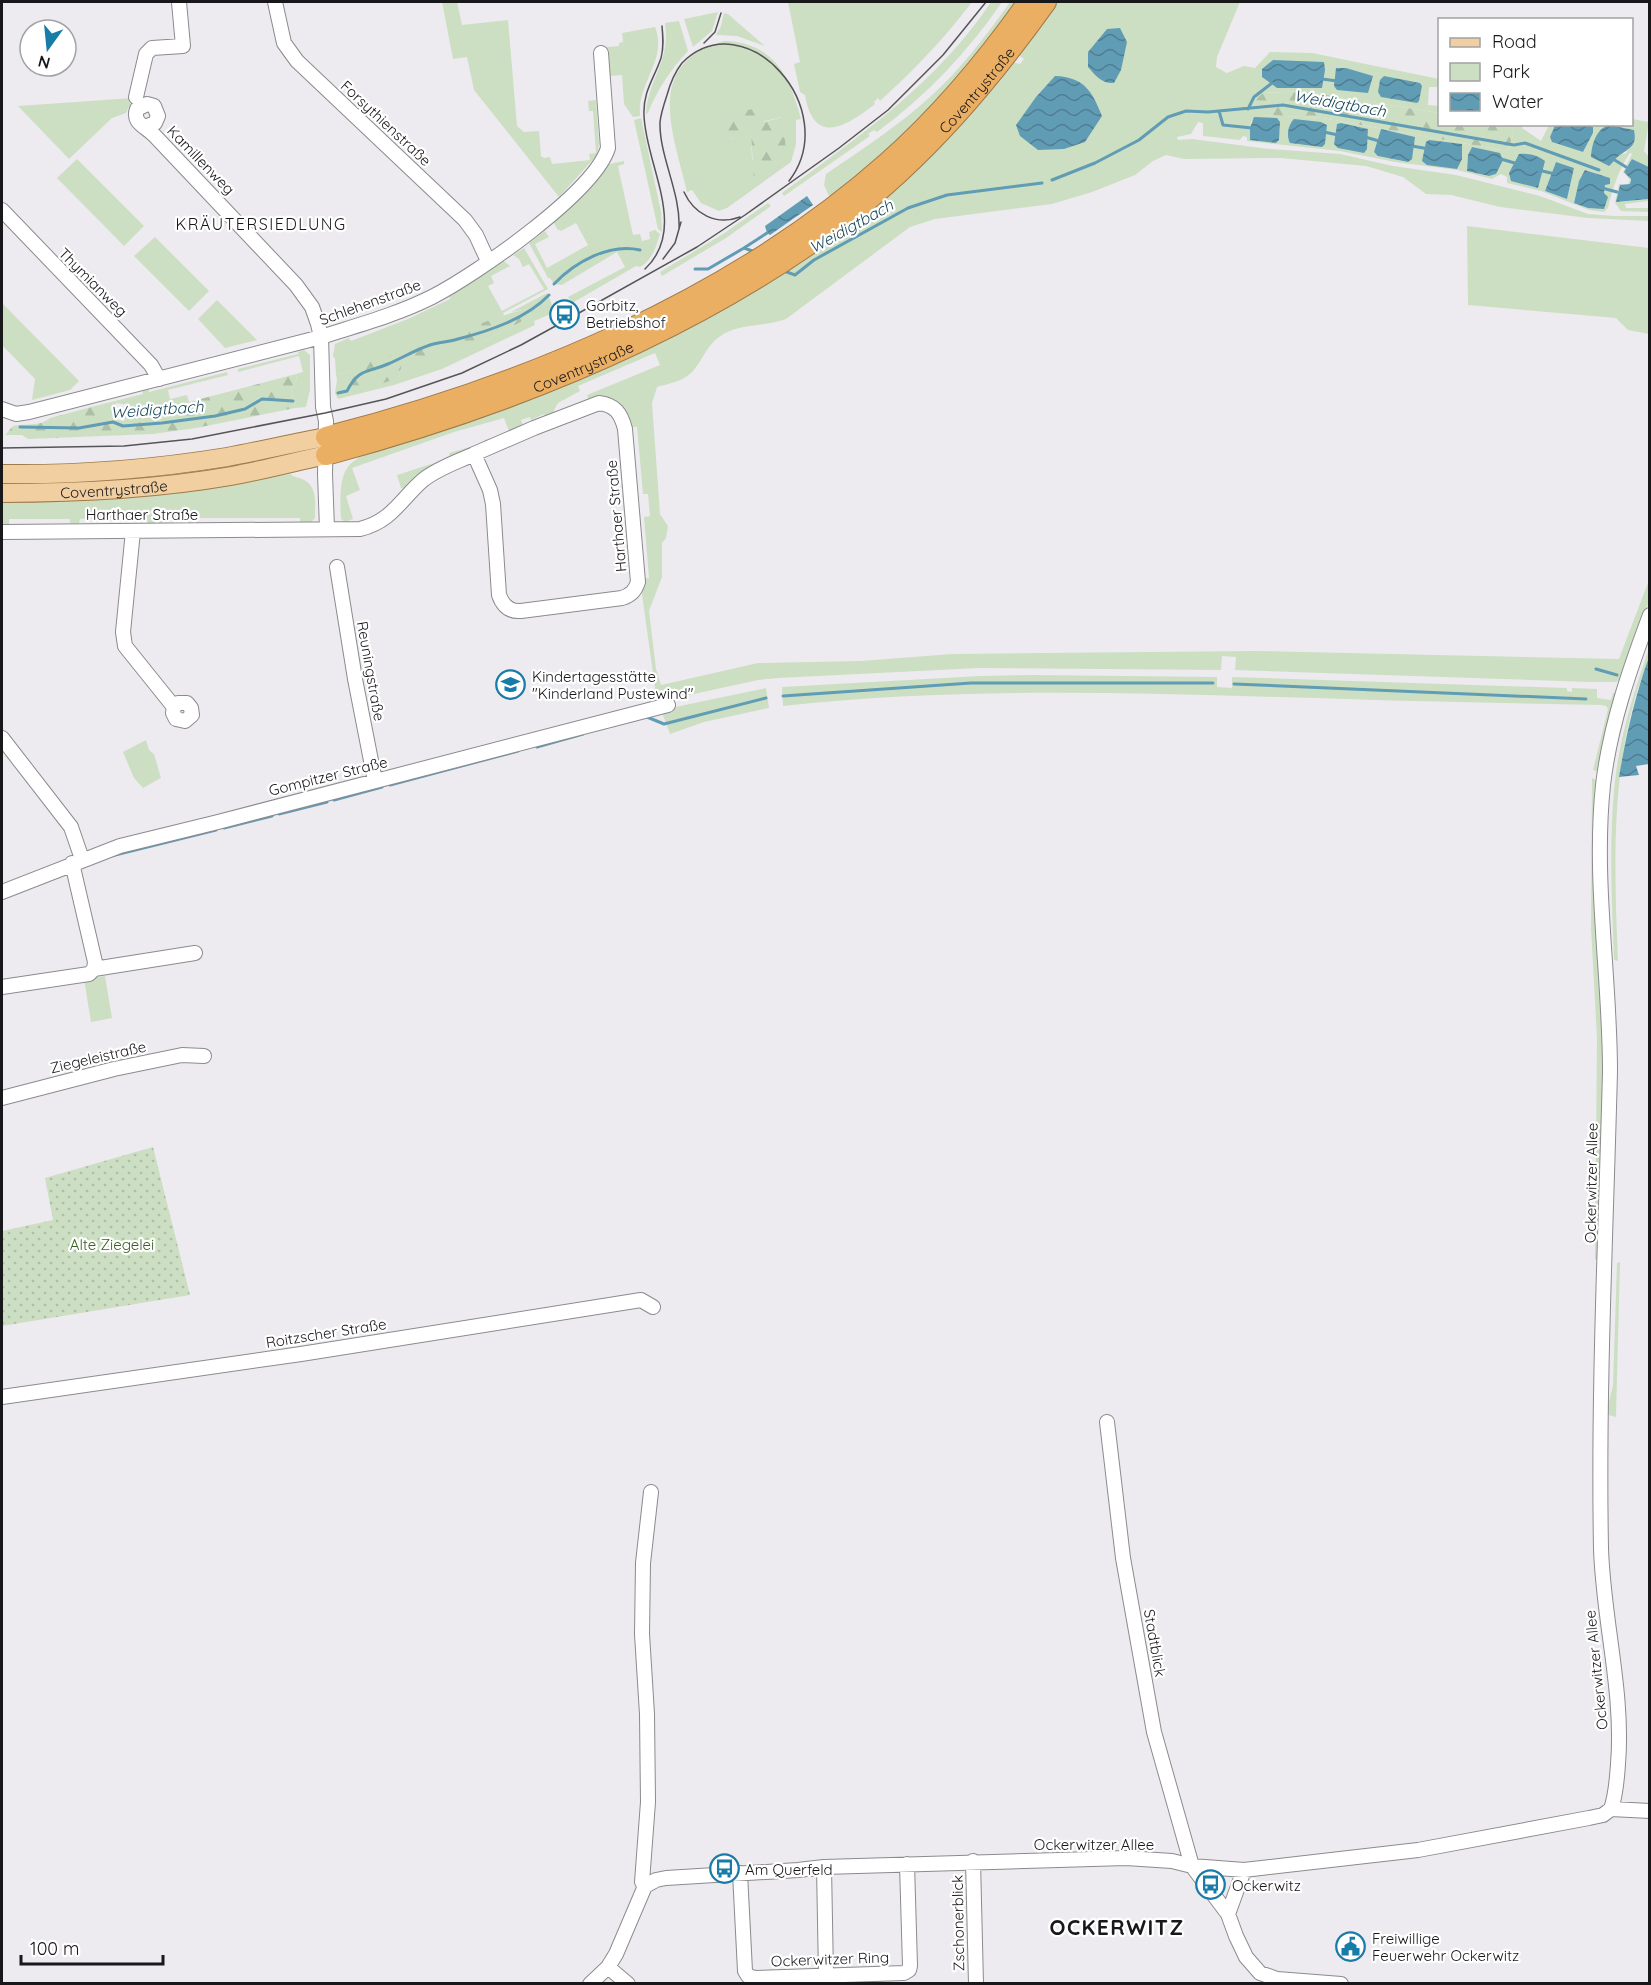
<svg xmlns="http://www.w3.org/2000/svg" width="1651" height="1985" viewBox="0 0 1651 1985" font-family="Quicksand,sans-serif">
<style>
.green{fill:#ccdfc3;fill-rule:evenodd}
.forest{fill:url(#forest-firs)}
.garden{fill:url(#garden-dots)}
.water{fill:url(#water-waves)}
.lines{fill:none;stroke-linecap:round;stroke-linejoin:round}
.stream{stroke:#619cb5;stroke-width:3}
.minor-casing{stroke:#8c8a8f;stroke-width:16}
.major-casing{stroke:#a07a49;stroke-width:20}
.highway-casing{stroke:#a07a49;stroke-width:22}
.minor{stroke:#fff;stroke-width:14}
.major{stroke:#f2cfa1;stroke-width:18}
.highway{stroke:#eaaf63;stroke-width:20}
.tram{stroke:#555456;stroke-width:1.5}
.labels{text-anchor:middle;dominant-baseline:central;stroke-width:4.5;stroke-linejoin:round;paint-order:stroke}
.street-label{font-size:15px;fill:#181719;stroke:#fff}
.poi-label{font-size:15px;fill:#181719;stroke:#fff;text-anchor:start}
.park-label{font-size:15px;fill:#396021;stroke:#fff}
.water-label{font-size:16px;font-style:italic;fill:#18495c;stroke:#fff}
.neighbourhood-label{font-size:16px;letter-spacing:1.5px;fill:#181719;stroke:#fff}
.district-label{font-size:21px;font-weight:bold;letter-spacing:1.5px;fill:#181719;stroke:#fff}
</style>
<defs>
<pattern id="forest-firs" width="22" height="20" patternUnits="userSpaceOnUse" patternTransform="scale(1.5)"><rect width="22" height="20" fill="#ccdfc3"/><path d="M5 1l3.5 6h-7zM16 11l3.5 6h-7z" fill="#aebfa7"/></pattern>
<pattern id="garden-dots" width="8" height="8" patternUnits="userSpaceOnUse" patternTransform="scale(1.5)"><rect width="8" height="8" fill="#ccdfc3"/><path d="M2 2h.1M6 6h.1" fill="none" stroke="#aebfa7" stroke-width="1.8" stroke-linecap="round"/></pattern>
<pattern id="water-waves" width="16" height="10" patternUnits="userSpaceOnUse" patternTransform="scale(1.5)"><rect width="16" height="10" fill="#619cb5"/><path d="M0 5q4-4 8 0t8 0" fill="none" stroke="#4f7e92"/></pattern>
</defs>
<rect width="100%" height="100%" fill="#edebf0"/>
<!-- green -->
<path class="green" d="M442,2h15l5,23 46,-5 9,106 7,6 15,-1 2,25 3,2 6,-1 2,7 38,-4 -1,-6 7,-1 -3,-42h-4l-1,-10 8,-1 3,44 -2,11 -38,42 -85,-107 -7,-33 -14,2z
M788,2h184c-27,36 -59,69 -92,99l-2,-3 -4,4 1,2c-27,21 -61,44 -70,-9l-5,-3 -6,-28 6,-2z
M991,2h11c-34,50 -76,94 -125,130l-3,-2 -6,4 2,2 -86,60 -2,-3c78,-57 156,-111 209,-191z
M1010,2h11l-108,129 -83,67 -6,-13 2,-11c35,-24 72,-48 104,-77 31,-28 56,-61 80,-95z
M1053,2h187l-23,55 -1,10 11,6 17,-7 11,2 15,-16 42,1 127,26v8h-10l-1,18 11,1v7l-138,-22 -38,2 1,22 58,3 185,33 7,-17 -2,-6 -12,-3h23l-1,3 19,13 8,-16h6l-3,6v11l31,10 10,-19v-6l-5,-2 44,-1v-5l17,3 -5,29 5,6v10l-17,-8 -2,25 -10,1 -4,17 33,-3v2l-24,3 1,4h23v4l-28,-1 -6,-8 4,-19h9l2,-4 -7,-8 9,-18 -2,-1c-11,16 -17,34 -22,55l-4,4 -15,-2 -48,-19 -34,-8v-6l-6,-3 -9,5 -35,-9 -62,-8 -55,-11 -93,-10v-4l-4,-1 -3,4 -37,-4v-13l-5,-1 -7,12 -14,3 1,3 14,-1 77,10 71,5 53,12 63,9 84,21 48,18 26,2h35v5l-61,-3 -88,-11 -49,-12 -25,-1 -23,-17 -37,-11 -85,-8 -97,1 -18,-4 -13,6 -18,14 -43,17 -40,12 -117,15 -25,8 -124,92c-21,8 -48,4 -67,18 -13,9 -17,25 -28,36 -8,8 -23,11 -34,14l-5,16 8,111 8,12 -2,12 -4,5v34l-13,34 7,58 5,16 97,-22 103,-2 91,-7 303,-3 364,8 30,-79v21l-27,77 -6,4h-26l-355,-12 1,-13 -14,-1 -1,14 -242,-2 -201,10 -20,2 -101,22 -16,-115 1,-8 7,-1 -5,-61 6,-1 -2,-22h-5l-6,-67h-8l-2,-7 -38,-19 -2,-6 73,-30 -5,-12 -77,33 2,5 -22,12 -4,7 1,4 -9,4 -2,-4 -13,6 -1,-3 -9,3 3,8 -12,5 -3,-2 -5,-13 -50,14 -102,36 8,22 -14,6 7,23 -8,3 -4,-3c-1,-14 -2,-42 7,-52 6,-8 11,-8 18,-17l249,-90 397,-298 8,2 4,-5 -7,-5zM1277,118l3,13 -30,9 1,-19zM1321,122l6,3 -2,19 -37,-4 2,-17zM1341,123l27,6 -1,20 -33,-5 3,-19zM1609,125l25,6 -8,22 -7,2zM1381,129l27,33 -30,-6 -4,-4zM1472,147l24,27 -7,2 -22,-5 1,-16zM1556,162l18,6 -7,31 -22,-8zM1586,170l24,8 -5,7 -1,8 -30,9 5,-21z
M718,12l-6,19 -19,16 -9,-28z
M724,13l4,1 37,32 -28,-10 -21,-1 5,-9z
M679,21l9,30c-17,18 -31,39 -40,62l-2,1c2,-35 25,-53 19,-91z
M655,27c13,33 -18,55 -15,89l-7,1 -9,-13 -2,-29 -12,1 -3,-29 12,-1v-3l4,-1 -1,-9z
M724,41c50,1 66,36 77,78l-5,1v24l-5,18 -64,46 -8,3 -18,-8 -9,-13 -5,2c-14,-60 -44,-128 37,-151zM782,117l-30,43 -1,-25 -22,4 -2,-9z
M133,98l-7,15 -14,5 -43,41 -51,-53z
M641,118l20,94 1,20 -4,-3 -24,-109z
M77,159l67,67 -20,20 -67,-68z
M624,161v3l-6,2 15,69 7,-1 2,7 8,-2 -1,-7 6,-2 5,4c-4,13 -7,25 -20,33l-4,-1 -64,37 -4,-6 57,-30 -8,-15 -55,33 -8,-1 -4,-6h-2l-19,-35 16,-12 4,6 -14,7 12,24 41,-23 -12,-22 -15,8 -4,-2 -4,-8 56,-57z
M768,203l3,3 -45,32 -64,38 -2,-4 63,-38z
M1467,226l182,22v86l-21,-4 -12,-12 -148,-13z
M155,237l54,54 -20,20 -55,-55z
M524,248l24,41 -45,24 1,2 -8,4 -15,24 51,-27 -3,-7 -18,3 36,-19 4,9 2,11 -19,8 1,4 -93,44 -48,16 -56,14 -3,-6 2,-13 62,-2 3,-15c-13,-1 -27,-4 -39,1 -10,5 -16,10 -27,10l-1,-15 -2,-3 2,-12 14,-6 2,3 57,-22 42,-20 -2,-6 53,-34 9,7 -19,10 3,7 -6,3 14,25 42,-22 -15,-25 -6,3 -4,-8 -6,-4z
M217,300l40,40 -32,8 -27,-29z
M2,303l77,78 -9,9 -38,10 3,-21 -33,-34z
M304,350l6,5v35l-4,17 -11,1 -4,-20 6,-9 -1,-5 7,-2 -4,-16 -61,16v-3l60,-15v-2z
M227,372l1,3 -60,15 2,9 17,-4 2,7 -18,16 -45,-4 3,-9 -13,-2 -3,16 -7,-1 -3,-14 40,-10 -1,-6 6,-1 1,5z
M500,436l-93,54 -6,-2 -4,-13 53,-17 -1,-5 35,-10v-3z
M290,474c5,4 9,3 14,6 14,7 11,25 11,38l-5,5h-10v-5h-131l-1,8h-20l-1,-8 -67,1 -1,4h-9v-4h-61v8h-7v-28l164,-4z
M1649,649c0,14 -6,26 -11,39 -5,17 -10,36 -13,53 -13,73 -10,147 -7,220l-4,-1c-2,-56 -5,-113 0,-169 4,-49 19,-97 35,-142z
M1034,675l183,2v10l15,1v-11l335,11v3l5,1v-4l25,1v9l14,2 2,-7h2l1,5 -16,72 -3,1 -4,-1 15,-61 -2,-3 -5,-1c-85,-2 -170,-3 -255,-6 -187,-5 -376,-14 -563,7l-1,-19 198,-11z
M766,688l3,20 -65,14 -34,12 -9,-24z
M146,740l3,10 5,4 7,24 -18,10 -9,-10 -11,-26z
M1592,778l6,3 7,256 -4,219 -6,4 2,-222 -6,-110z
M105,976l7,42 -21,4 -7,-43z
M1620,1262l-4,155 -8,-2 -1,-4 6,-26 4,-122z"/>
<!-- forest -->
<path class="forest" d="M1301,91l138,22 1,11 60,1 12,3 2,6 -7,17 -185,-33 -58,-3 -12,-6 2,-8 9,-8z
M761,107l3,15 19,-5c3,39 9,38 -23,62l-6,-1 -3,-42 -23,3 -1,-9 -6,-5 1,-9z
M529,309l3,7 -51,27 -19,1 -3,-4c3,-2 4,-5 6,-7 10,-10 50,-22 64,-24z
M439,341l5,4 -1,9 -2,4 -8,2 -5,-2 -15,7 -8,-7 1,-10z
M394,355l8,8 -3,15 -19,6 -26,2 -7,-6h-10l-1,-6c11,0 16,-5 26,-10 7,-3 25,-8 32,-9z
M296,374l1,5 -6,9 4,20 -99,20 -43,6 -125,5 -6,-4h-17l8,-9c12,-3 27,1 37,-8l53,-14 4,14 17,3 2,-7 45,4 18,-16z"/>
<!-- garden -->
<path class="garden" d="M153,1147l37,148 -188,31v-95l51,-11 -8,-42z"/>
<!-- water -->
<path class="water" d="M1120,28l7,14 -6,28 -7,13c-12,1 -19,-8 -26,-16v-15l19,-23z
M1273,60l51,2 1,8 -3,18h-45l-15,-11v-8z
M1336,68h10l27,8 -5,17 -31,-3 -3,-4z
M1055,76c29,1 37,15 47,40l-17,26 -21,7 -26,1 -18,-14 -4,-11 20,-28z
M1384,76l36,7 2,3 -3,15 -2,2 -36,-6 -3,-5 2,-12z
M1254,117l23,1 3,4 -1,18 -3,3 -26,-3v-12z
M1294,119l27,3 6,3 -2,19 -3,3 -32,-4c-4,-7 -2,-18 4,-24z
M1341,123l27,6 -1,20 -3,4 -26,-5 -4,-4 3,-20z
M1555,125h33l5,2v6l-10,19 -31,-10 -2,-5z
M1609,125l25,5c3,16 -3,17 -14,25 -4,2 -7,8 -11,11l-18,-9c1,-13 5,-28 18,-32z
M1381,129l34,8 -3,22 -4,3 -30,-6 -4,-4z
M1429,140l33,4v15l-5,10 -30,-4 -5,-4 4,-19z
M1472,147l28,6 3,7 -7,14 -7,2 -22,-5 1,-16z
M1519,154c9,-1 18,1 26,7l-7,27 -27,-7 -2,-8z
M1632,159l17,8v32l-33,3 4,-17 10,-1 1,-5 -7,-7z
M1556,162l18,6 -7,31 -22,-8z
M1585,170l25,8v6l-5,1 -1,8 4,4 -4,12 -16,-1 -14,-5 5,-22z
M807,196l6,9 -43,30 -3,-2 -2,-7z
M1649,657v107l-13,2 3,9 -20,2c7,-42 16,-81 30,-120z"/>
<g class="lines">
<!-- stream -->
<path class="stream" d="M1322,79l15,2
M1248,109l6,-12 18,-14
M1219,111l4,14 29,3
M1324,132l14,3
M1365,137l14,4
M1412,146l17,3
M1501,159l17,5
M1613,159l13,8
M1538,170l17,4
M1052,180l43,-17 44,-23 29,-23 18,-6 22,1 75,-7 231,40 11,-2 74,27
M1602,188l15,4
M744,248l23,-15
M695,269h13l36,-21 11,4
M784,271l11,4 19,-15 94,-52 39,-13 95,-12
M554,284c21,-22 55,-41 86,-34
M338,393l9,-2c12,-23 20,-18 41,-27 14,-6 27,-14 42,-19 9,-3 19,-3 28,-6 31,-8 68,-20 91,-44
M20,427l59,1 34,-6 10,4 39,-3 53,-7 30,-7 17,-10 31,2
M1596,669l21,6
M1234,684l352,15
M783,696l188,-13h242
M647,717l17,7 102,-26
M537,747l46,-13
M390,785l128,-34
M334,800l48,-13
M279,814l48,-12
M224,828l48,-12
M111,856l105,-26"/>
<defs>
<path id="minor" d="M275,2l9,41 13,18 168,159 11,15 12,26
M136,97l10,-43 6,-6 31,-2 -4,-44
M145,127l10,-4 3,-7 -4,-10 -7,-2 -10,5c-5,14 8,17 17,26l142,150 16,22 6,17 3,13 2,70 3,14 -1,53 2,55
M2,210l149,155 8,14
M599,403c16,2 22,10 26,26l13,153c-3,9 -7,13 -16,16l-101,13c-11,1 -18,-5 -22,-16l-6,-91 -3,-14 -16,-36 60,-26z
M2,409l14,5 13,-2 292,-75c37,-12 75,-22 111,-40 43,-22 162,-104 176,-149l-7,-95
M133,531l-10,101 2,14 49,61 -1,6 3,6 9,2 7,-6 -1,-7 -4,-5h-9l-4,4
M2,532l358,-3c32,-8 40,-29 63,-49 15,-12 34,-18 51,-26
M337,567l18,112 20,102
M2,738l69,89 11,32
M2,892l118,-46 98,-24 450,-117
M94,969l101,-16
M2,987l87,-13 5,-5 1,-7 -23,-99
M2,1098l112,-29 68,-14 22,1
M2,1397l299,-43 340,-54 12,7
M1107,1422l16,136 31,174 38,134 36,48 8,22 10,21 14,16 17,6 64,5
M1611,1809l39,2
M973,1861l3,123
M824,1867l2,108
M740,1873l5,98 3,5 7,2 149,-5 5,-3 1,-4 -3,-102
M645,1886l-3,-4 6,-80 -1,-88 -5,-80 1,-71 8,-71
M1228,1914l16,-44
M608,1967l20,17
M590,1984l18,-17 8,-13 29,-68 11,-6 10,-2 132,-8 26,-3 302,-9 46,3 20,5 52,4 174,-20 171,-32 14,-3 8,-6c5,-14 6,-30 7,-45 6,-72 -15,-144 -17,-216 -3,-159 5,-318 9,-477 0,-95 -17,-190 -7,-286 7,-59 26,-114 47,-170"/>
<g id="major">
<path d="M2,474c74,1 151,-5 225,-17 33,-6 66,-14 99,-20"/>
<path id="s1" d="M2,493c76,0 154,-4 229,-17 32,-6 63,-14 95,-21"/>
</g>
<g id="highway">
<path d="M326,437c199,-51 407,-137 562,-275 53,-47 99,-102 140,-160"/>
<path id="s2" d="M326,455c182,-49 365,-121 517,-235 80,-61 145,-137 203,-218"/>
</g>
</defs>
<!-- minor casing -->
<use href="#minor" class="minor-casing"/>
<!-- major casing -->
<use href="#major" class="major-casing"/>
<!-- highway casing -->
<use href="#highway" class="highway-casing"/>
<!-- minor -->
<use href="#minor" class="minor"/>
<!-- major -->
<use href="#major" class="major"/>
<!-- highway -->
<use href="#highway" class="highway"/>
<!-- tram -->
<path class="tram" d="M704,43l11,-11 6,-19
M684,192c10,22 32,34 56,25
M679,229c2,-36 -20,-73 -19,-107 1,-9 4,-18 7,-27 3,-11 8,-23 15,-32 63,-63 162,46 107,118
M663,259l12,-16 6,-21
M645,269c44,-41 0,-105 -1,-154 -1,-24 10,-36 17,-57 3,-11 2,-21 1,-32
M2,448l122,-2 68,-7 133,-26 61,-14 76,-26 59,-28 40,-22 136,-76 48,-32 94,-67 49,-38 55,-55 43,-53"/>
</g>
<!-- icons -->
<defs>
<symbol id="bus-ring" viewBox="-11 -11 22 22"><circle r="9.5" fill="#fff" stroke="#177ca7" stroke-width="1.5"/><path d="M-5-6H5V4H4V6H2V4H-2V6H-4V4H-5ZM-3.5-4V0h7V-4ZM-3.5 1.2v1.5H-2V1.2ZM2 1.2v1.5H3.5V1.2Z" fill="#177ca7"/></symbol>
<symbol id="school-ring" viewBox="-11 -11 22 22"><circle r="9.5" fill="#fff" stroke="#177ca7" stroke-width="1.5"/><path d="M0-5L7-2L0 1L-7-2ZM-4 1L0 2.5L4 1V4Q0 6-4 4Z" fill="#177ca7"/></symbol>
<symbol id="civic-ring" viewBox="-11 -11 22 22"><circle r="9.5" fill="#fff" stroke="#177ca7" stroke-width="1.5"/><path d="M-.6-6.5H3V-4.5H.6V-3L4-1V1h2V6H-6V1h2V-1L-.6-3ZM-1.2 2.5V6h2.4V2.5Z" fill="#177ca7"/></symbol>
</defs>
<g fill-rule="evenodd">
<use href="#bus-ring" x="548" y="298" width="33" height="33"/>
<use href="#school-ring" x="494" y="668" width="33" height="33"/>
<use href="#bus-ring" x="708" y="1852" width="33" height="33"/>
<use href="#bus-ring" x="1194" y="1868" width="33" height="33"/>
<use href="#civic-ring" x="1334" y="1930" width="33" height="33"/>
</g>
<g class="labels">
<!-- street labels -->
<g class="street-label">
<text stroke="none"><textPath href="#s2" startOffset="758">Coventrystraße</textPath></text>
<text transform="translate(386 123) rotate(43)">Forsythienstraße</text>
<text transform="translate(201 160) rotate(46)">Kamillenweg</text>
<text transform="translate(93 282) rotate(45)">Thymianweg</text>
<text transform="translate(370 302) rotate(-20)">Schlehenstraße</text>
<text stroke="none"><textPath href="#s2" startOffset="272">Coventrystraße</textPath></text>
<text stroke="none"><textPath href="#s1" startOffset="112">Coventrystraße</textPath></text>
<text x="142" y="514">Harthaer Straße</text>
<text transform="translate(616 516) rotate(-95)">Harthaer Straße</text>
<text transform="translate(371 671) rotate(80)">Reuningstraße</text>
<text transform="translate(328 776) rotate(-14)">Gompitzer Straße</text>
<text transform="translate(98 1057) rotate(-13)">Ziegeleistraße</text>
<text transform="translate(1591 1183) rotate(-89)">Ockerwitzer Allee</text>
<text transform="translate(326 1333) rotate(-9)">Roitzscher Straße</text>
<text transform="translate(1155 1643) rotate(80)">Stadtblick</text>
<text transform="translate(1596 1670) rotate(-96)">Ockerwitzer Allee</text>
<text x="1094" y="1844">Ockerwitzer Allee</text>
<text transform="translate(958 1923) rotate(-91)">Zschonerblick</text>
<text transform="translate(830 1959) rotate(-2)">Ockerwitzer Ring</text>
</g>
<!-- poi labels -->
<g class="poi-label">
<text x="586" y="305">Gorbitz,<tspan x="586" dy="17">Betriebshof</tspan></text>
<text x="532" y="676">Kindertagesstätte<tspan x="532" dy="17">"Kinderland Pustewind"</tspan></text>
<text x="745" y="1869">Am Querfeld</text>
<text x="1232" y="1885">Ockerwitz</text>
<text x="1372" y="1938">Freiwillige<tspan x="1372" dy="17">Feuerwehr Ockerwitz</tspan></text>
</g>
<!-- park labels -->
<g class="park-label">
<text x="112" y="1244">Alte Ziegelei</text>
</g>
<!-- water labels -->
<g class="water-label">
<text transform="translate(1340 103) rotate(10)">Weidigtbach</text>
<text transform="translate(851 226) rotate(-29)">Weidigtbach</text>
<text transform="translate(157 409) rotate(-4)">Weidigtbach</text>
</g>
<!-- neighbourhood labels -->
<g class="neighbourhood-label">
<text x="261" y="224">KRÄUTERSIEDLUNG</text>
</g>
<!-- district labels -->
<g class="district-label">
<text x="1117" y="1927">OCKERWITZ</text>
</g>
</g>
<!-- border -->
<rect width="1651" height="1985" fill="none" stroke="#181719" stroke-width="6"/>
<!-- legend -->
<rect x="1438" y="18" width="195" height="108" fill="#ffffff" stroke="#a3a2a3" stroke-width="1.5"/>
<rect x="1450" y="38" width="30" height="9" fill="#f2cfa1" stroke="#a3a2a3" stroke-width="1.5"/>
<text x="1492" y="48" font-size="18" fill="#181719">Road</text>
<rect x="1450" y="63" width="30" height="18" fill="#ccdfc3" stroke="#a3a2a3" stroke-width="1.5"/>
<text x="1492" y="78" font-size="18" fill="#181719">Park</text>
<rect x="1450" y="93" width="30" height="18" fill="url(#water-waves)" stroke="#a3a2a3" stroke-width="1.5"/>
<text x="1492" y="108" font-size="18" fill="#181719">Water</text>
<!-- north arrow -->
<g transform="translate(48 48) rotate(195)"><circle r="28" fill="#ffffff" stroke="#a3a2a3" stroke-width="1.5"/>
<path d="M0-4.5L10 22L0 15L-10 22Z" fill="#177ca7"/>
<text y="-9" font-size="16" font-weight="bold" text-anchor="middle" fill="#181719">N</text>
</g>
<!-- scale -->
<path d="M21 1955v9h142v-9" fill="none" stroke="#181719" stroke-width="3"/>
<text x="30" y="1955" font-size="18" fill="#181719" stroke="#ffffff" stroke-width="4.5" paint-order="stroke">100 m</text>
</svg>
